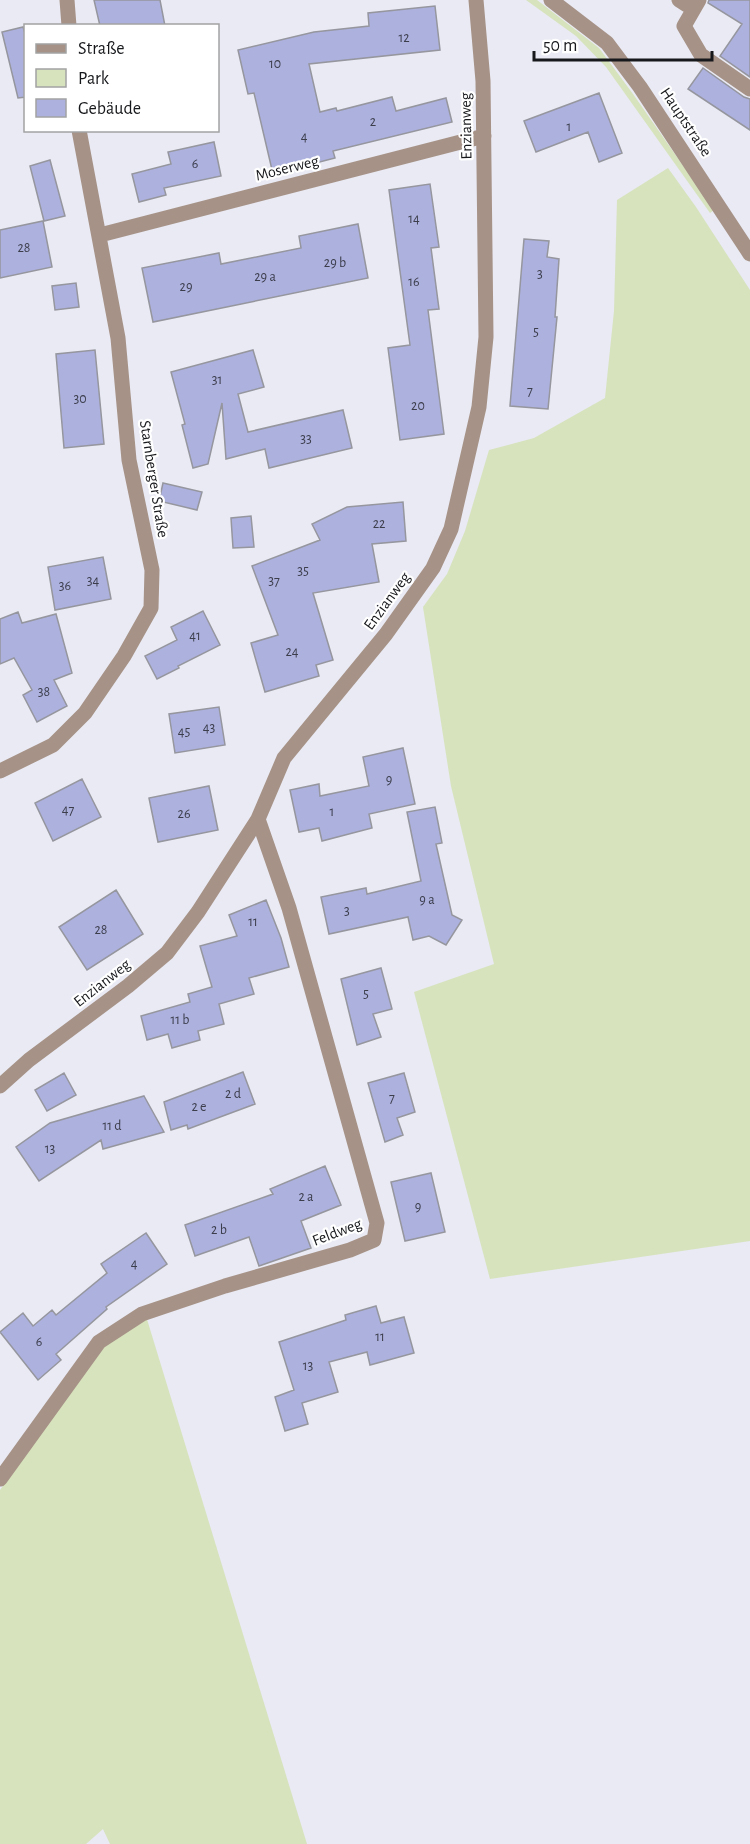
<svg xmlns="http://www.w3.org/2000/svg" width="750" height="1844" viewBox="0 0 750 1844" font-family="'Alegreya Sans',sans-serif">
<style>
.green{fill:#d7e3bd}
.building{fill:#adb1de;stroke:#95969e;stroke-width:1.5}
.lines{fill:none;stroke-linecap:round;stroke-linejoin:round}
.minor{stroke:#a69287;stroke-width:15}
.labels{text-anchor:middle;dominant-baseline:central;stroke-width:4.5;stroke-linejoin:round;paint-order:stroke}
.number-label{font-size:14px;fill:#3c3e4c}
.street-label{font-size:16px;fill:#17181b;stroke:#fff}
</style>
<rect width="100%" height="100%" fill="#e9eaf3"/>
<!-- green -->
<path class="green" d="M526,0h11l62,48 34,46 81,116 -4,3 -104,-146 -30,-31z
M668,168l28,39 54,83v951l-260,38 -76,-287 80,-28 -43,-178 -28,-179 24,-33 18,-43 24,-81 45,-12 71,-40 9,-87 3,-111z
M146,1316l161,528h-197l-7,-15 -17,15h-86v-354l102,-145z"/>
<!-- building -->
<path class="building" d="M94,0h66l5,26h-65z
M709,0h41v77l-30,-21 22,-32 -34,-21z
M435,6l5,44 -131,14 11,48 16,-4 1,3 55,-14 4,14 50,-13 6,24 -119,29 2,7 -62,16 -19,-81 -6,1 -10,-44 76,-18 55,-6 -1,-13z
M23,27l3,10v60l-8,1 -16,-66z
M703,68l41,29 6,2v31l-62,-41z
M599,93l23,60 -23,9 -11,-30 -52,20 -12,-31z
M214,142l7,34 -57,12 2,7 -27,7 -7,-28 39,-10 -3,-12z
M50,160l15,56 -21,5 -14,-55z
M430,184l9,63 -8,1 8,61 -11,1 16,124 -44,6 -12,-92 22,-3 -21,-155z
M43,221l9,46 -52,11v-48z
M358,224l10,54 -215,44 -11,-54 77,-15 2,11 80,-16 -2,-12z
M524,239l25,2 -2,16 12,2 -4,58h2l-9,92 -38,-3z
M76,283l3,24 -24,3 -3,-24z
M95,350l9,94 -40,4 -8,-94z
M253,350l11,37 -26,7 10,38 95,-22 9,38 -83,20 -4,-19 -39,10 -4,-56 -14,61 -15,4 -11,-43 3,-1 -14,-52z
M163,483l39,9 -5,18 -38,-9z
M403,502l3,39 -34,3 7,38 -66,11 20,67 -17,5 3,11 -54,16 -14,-49 27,-8 -26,-69 68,-26 -8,-16 35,-17z
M251,516l3,31 -21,1 -2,-30z
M103,557l8,42 -56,11 -7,-43z
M203,611l17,34 -42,21 1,2 -22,11 -12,-23 32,-16 -6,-13z
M18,612l4,11 34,-9 16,59 -18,7 13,26 -30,16 -14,-27 9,-5 -18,-32 -14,6v-45z
M219,707l6,38 -50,8 -6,-39z
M403,748l12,56 -46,10 3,14 -50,13 -3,-13 -20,4 -9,-42 29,-6 1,12 49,-10 -6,-29z
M82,779l19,38 -48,24 -18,-38z
M209,786l9,44 -60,12 -9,-44z
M435,807l7,36 -6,1 16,71 10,5 -16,25 -17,-9 -16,4 -5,-23 -79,17 -8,-37 45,-9 1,6 54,-13 -14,-69z
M116,890l27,44 -56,36 -28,-43z
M266,900l15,38 8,29 -40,11 5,16 -35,10 5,20 -26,7 2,9 -28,8 -4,-14 -21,6 -6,-24 49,-14 -2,-8 24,-7 -12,-41 37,-10 -8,-21z
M381,968l11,41 -19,5 8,23 -24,8 -16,-66z
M243,1072l12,32 -67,25 -1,-4 -16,5 -7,-28z
M64,1073l12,22 -29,16 -12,-21z
M404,1073l11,39 -18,6 6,17 -18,7 -17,-59z
M144,1096l20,36 -61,17 -2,-9 -62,41 -23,-34 34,-24z
M325,1166l16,39 -40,16 10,27 -52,18 -10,-29 -54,19 -10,-31 88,-31 -3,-5z
M431,1173l14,59 -40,9 -14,-59z
M146,1233l21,31 -61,43 1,2 -51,45 5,6 -23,20 -38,-48 23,-19 10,13 19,-16 4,5 51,-42 -6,-9z
M376,1306l5,17 23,-6 10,36 -44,12 -3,-13 -38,10 9,30 -36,11 6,21 -23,7 -10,-34 19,-7 -15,-48 67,-22 -1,-5z"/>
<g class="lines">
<!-- minor -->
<path class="minor" d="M67,0l2,26
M551,0l56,43 33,44 110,167
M679,0l14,9
M699,0l-15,26 17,29 49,34
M100,235l384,-99
M0,771l53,-26 32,-32 39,-57 27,-48 1,-38 -23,-110 -11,-122 -39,-208
M0,1086l29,-26 99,-74 39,-33 31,-41 60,-93 26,-61 102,-124 47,-66 18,-39 28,-122 7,-70 -3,-256 -7,-81
M0,1479l99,-137 43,-28 83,-28 125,-36 24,-10 3,-17 -88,-315 -31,-89"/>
</g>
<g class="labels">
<!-- number labels -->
<g class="number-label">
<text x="404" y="38">12</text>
<text x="275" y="64">10</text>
<text x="373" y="122">2</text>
<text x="569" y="127">1</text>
<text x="304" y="137">4</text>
<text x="195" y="164">6</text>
<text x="414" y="219">14</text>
<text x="24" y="248">28</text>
<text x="335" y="263">29 b</text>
<text x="540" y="274">3</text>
<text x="265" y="277">29 a</text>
<text x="414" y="282">16</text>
<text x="186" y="287">29</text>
<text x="536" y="332">5</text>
<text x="217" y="380">31</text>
<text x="530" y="391">7</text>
<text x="80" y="399">30</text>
<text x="418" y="406">20</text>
<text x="306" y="439">33</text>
<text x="379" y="524">22</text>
<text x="303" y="571">35</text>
<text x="93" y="581">34</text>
<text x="274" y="581">37</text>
<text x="65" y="586">36</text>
<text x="195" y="636">41</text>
<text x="292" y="652">24</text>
<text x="44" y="692">38</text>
<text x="209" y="728">43</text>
<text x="184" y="732">45</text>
<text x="389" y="780">9</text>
<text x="68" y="810">47</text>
<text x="332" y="812">1</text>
<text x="184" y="814">26</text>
<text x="427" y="900">9 a</text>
<text x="347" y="911">3</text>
<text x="253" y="922">11</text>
<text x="101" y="930">28</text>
<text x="366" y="994">5</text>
<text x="180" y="1020">11 b</text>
<text x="233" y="1094">2 d</text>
<text x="392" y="1098">7</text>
<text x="199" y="1107">2 e</text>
<text x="112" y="1126">11 d</text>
<text x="50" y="1149">13</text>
<text x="306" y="1197">2 a</text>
<text x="418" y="1207">9</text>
<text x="219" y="1230">2 b</text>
<text x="134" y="1264">4</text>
<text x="380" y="1337">11</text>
<text x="39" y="1342">6</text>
<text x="308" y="1366">13</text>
</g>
<!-- street labels -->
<g class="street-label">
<text transform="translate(686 122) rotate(56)">Hauptstraße</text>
<text transform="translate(466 126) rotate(-91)">Enzianweg</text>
<text transform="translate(287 168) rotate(-14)">Moserweg</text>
<text transform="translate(154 479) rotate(81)">Starnberger Straße</text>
<text transform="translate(387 601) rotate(-54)">Enzianweg</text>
<text transform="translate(102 983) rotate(-38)">Enzianweg</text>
<text transform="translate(337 1232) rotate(-21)">Feldweg</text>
</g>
</g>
<!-- legend -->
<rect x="24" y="24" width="195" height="108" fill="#ffffff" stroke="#a2a3a4" stroke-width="1.5"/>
<rect x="36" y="44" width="30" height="9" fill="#a69287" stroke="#a2a3a4" stroke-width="1.5"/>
<text x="78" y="54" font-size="18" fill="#17181b">Straße</text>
<rect x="36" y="69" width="30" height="18" fill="#d7e3bd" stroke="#a2a3a4" stroke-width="1.5"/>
<text x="78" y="84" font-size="18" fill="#17181b">Park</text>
<rect x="36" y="99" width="30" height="18" fill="#adb1de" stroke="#a2a3a4" stroke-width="1.5"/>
<text x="78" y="114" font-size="18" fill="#17181b">Gebäude</text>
<!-- scale -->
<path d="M534 51v9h178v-9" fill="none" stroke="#17181b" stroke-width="3"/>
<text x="543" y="51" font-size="18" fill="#17181b" stroke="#ffffff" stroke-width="4.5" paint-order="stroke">50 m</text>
</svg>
